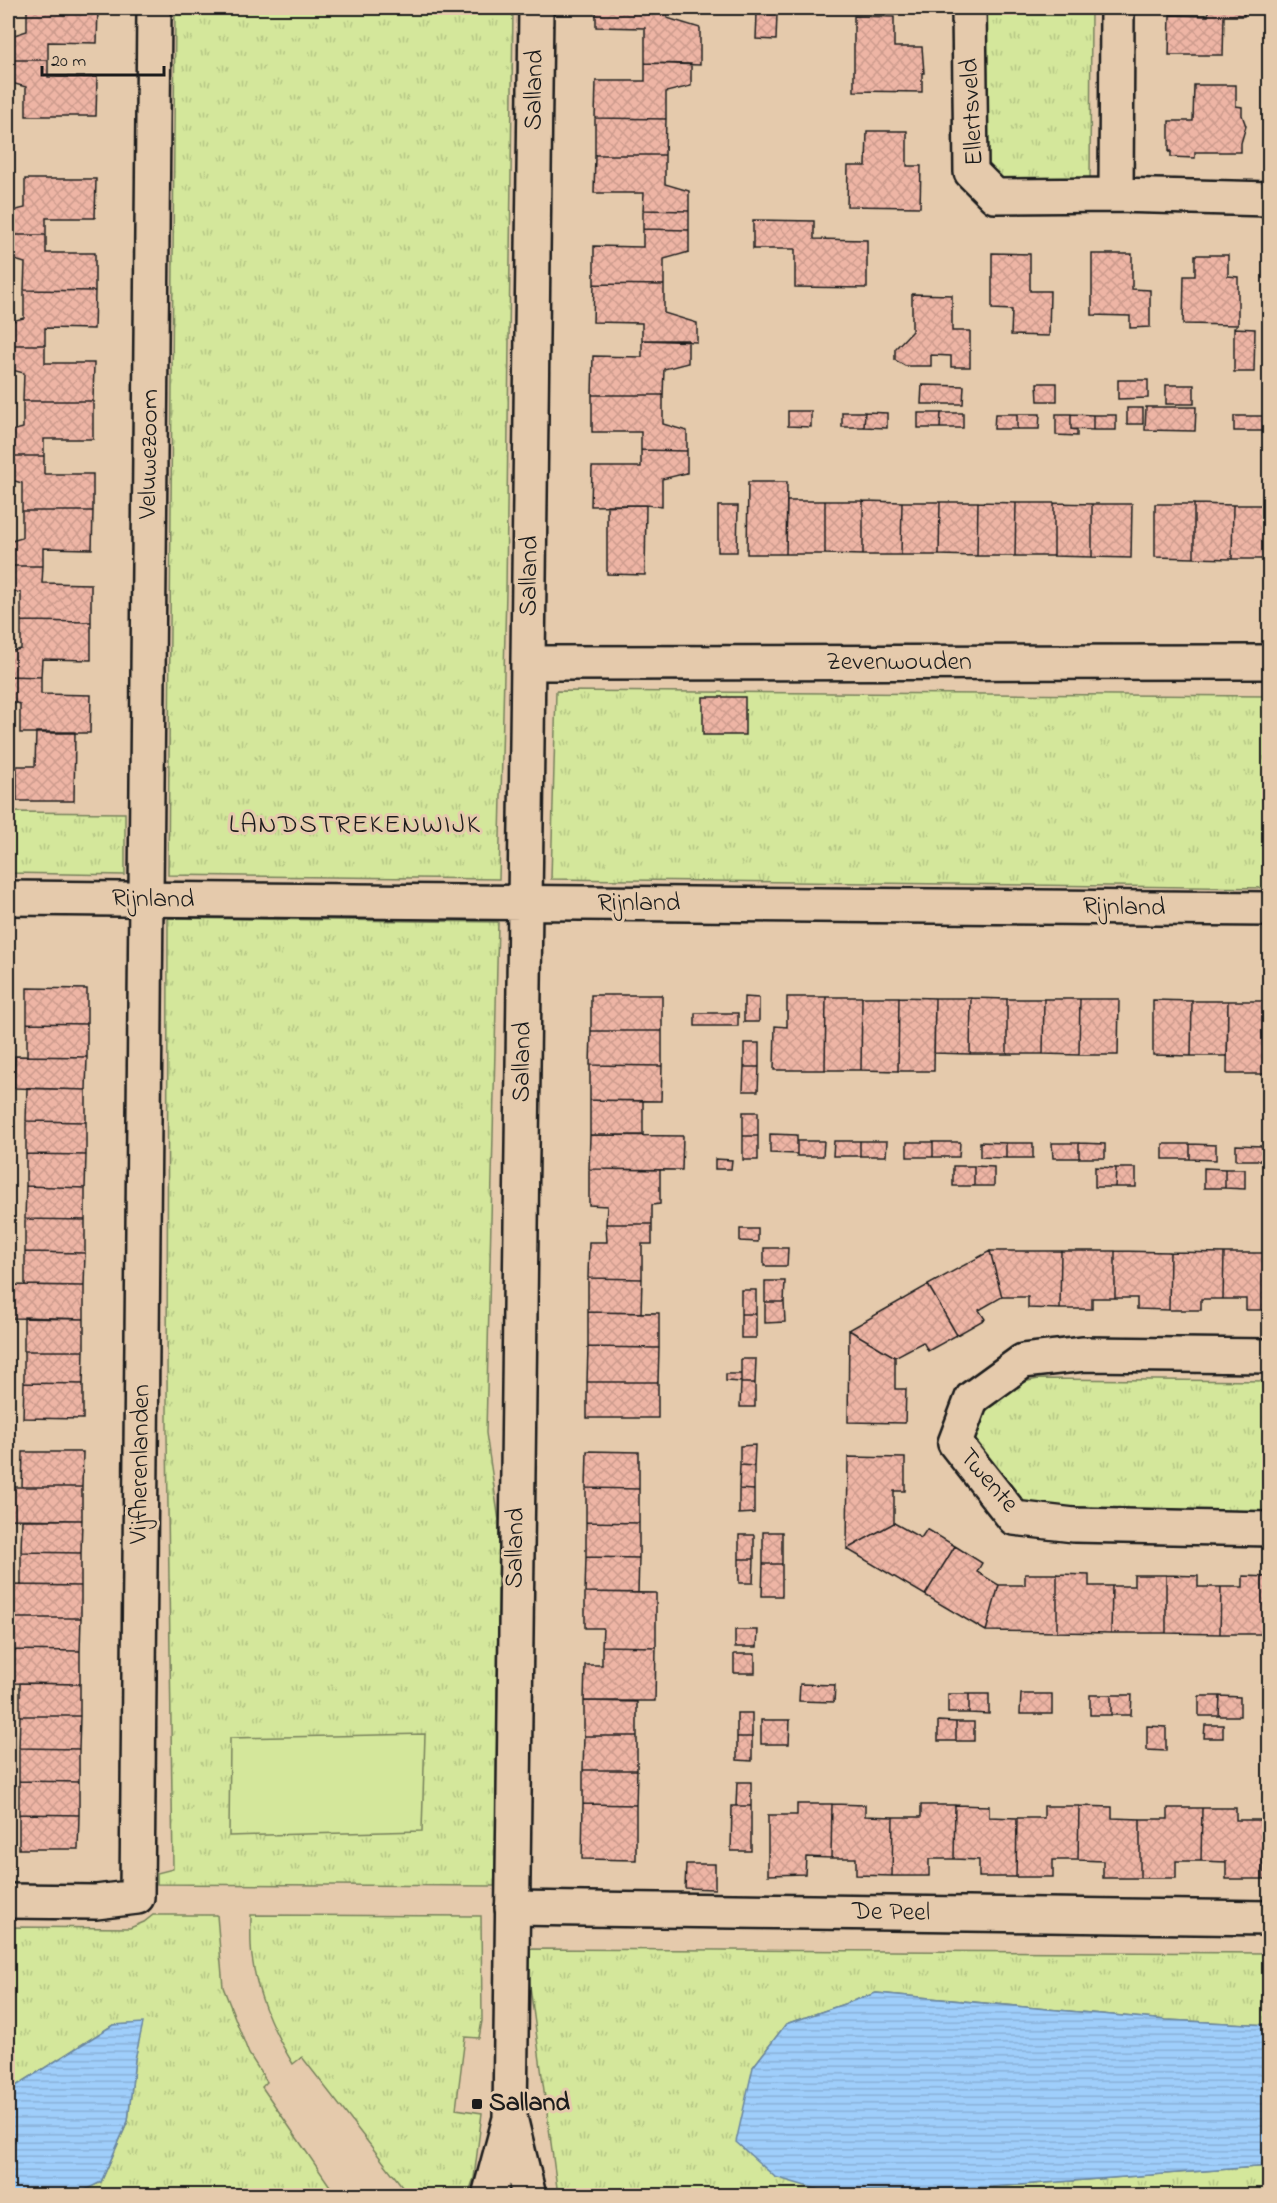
<svg xmlns="http://www.w3.org/2000/svg" width="1277" height="2203" viewBox="0 0 1277 2203" font-family="'Indie Flower',sans-serif">
<style>
.grass{fill:url(#grass-tufts);stroke:#78825c;stroke-width:1.5}
.green{fill:#d4e79b;stroke:#78825c;stroke-width:1.5}
.water{fill:url(#water-rules);stroke:#6b87a2;stroke-width:1.5}
.building{fill:url(#building-cross-hatch);stroke:#1c1c1c;stroke-width:1.5}
.lines{fill:none;stroke-linecap:round;stroke-linejoin:round}
.street-casing{stroke:#1c1c1c;stroke-width:38}
.secondary-casing{stroke:#1c1c1c;stroke-width:38}
.street{stroke:#e5caac;stroke-width:33}
.secondary{stroke:#e5caac;stroke-width:33}
.poi-dot{fill:#1c1c1c;stroke:#e5caac;stroke-width:2}
.labels{text-anchor:middle;dominant-baseline:central;stroke-width:6;stroke-linejoin:round;paint-order:stroke}
.street-label{font-size:26px;fill:#1c1c1c;stroke:#e5caac}
.poi-label{font-size:26px;font-weight:bold;fill:#1c1c1c;stroke:#e5caac;text-anchor:start}
.neighbourhood-label{font-size:27px;letter-spacing:1.5px;fill:#1c1c1c;stroke:#e5caac}
</style>
<defs>
<pattern id="grass-tufts" width="24" height="20" patternUnits="userSpaceOnUse" patternTransform="scale(1.5)"><rect width="24" height="20" fill="#d4e79b"/><path d="M3 7l-1-3M5 7V3M7 7l1-3M15 17l-1-3M17 17v-4M19 17l1-3" fill="none" stroke="#b5c685"/></pattern>
<pattern id="water-rules" width="6" height="5" patternUnits="userSpaceOnUse" patternTransform="scale(1.5)"><rect width="6" height="5" fill="#9fcefb"/><path d="M0 2.5h6" fill="none" stroke="#88b0d7"/></pattern>
<pattern id="building-cross-hatch" width="8" height="8" patternUnits="userSpaceOnUse" patternTransform="scale(1.5)"><rect width="8" height="8" fill="#eeb5a5"/><path d="M0 0l8 8M0 8l8-8" fill="none" stroke="#cc9b8d"/></pattern>
</defs>
<rect width="100%" height="100%" fill="#e5caac"/>
<filter id="ink" filterUnits="userSpaceOnUse"><feTurbulence type="fractalNoise" baseFrequency=".0167" numOctaves="2"/><feDisplacementMap in="SourceGraphic" scale="12" xChannelSelector="R" yChannelSelector="G"/><feConvolveMatrix kernelMatrix="1 2 1 2 8 2 1 2 1" color-interpolation-filters="sRGB"/></filter>
<g filter="url(#ink)">
<!-- grass -->
<path class="grass" d="M175,8h338l-7,583 -7,288 -331,-4z
M982,8h109l-1,173 -109,-3z
M556,691l713,5v192l-718,-9z
M8,812l117,1v62l-117,-2z
M168,918l330,4 -12,511 13,88 -4,365 -338,-2v-11l16,-4 -6,-434z
M1039,1379l230,2v131l-234,-3 -14,-3 -46,-64c6,-37 26,-58 64,-63z
M153,1915h64l6,72 26,67 18,28 -5,5 74,108h-261l26,-13 27,-61 7,-62 7,-35 -29,1 -105,66v-164l122,1 14,-6z
M251,1915l230,1 1,105 -3,17 -14,-1 -9,72 26,4 -8,65 -6,17h-59l-107,-138 -9,7c-20,-33 -36,-69 -41,-107 -2,-14 -1,-28 -1,-42z
M525,1949l744,4v72l-103,-5 -290,-27 -90,31 -33,43 73,125 166,-5 277,-21v29h-711z"/>
<!-- green -->
<path class="green" d="M425,1734l-3,97 -193,5 1,-98z"/>
<!-- water -->
<path class="water" d="M876,1993l290,27 103,5v141l-277,21 -166,5 -51,-15 -39,-35 17,-75 33,-43z
M143,2023l-8,36 -7,62 -27,61 -26,13h-67v-104l105,-66z"/>
<!-- building -->
<path class="building" d="M27,8h71l-1,35 -49,-1v18h-40v-23l19,-6z
M596,8h71v10l33,10v37l-55,-2v-35l-49,-1z
M1208,8h36v8h-20l-1,39h-54l1,-40 38,1z
M757,13l20,1 -1,26 -20,-1z
M854,16l40,1v30h28l2,26h-2v19l-68,-1z
M8,60h40v17h49l-1,39h-70v-29l-18,-5z
M645,63l46,1v22l-25,6v27l-71,-1 1,-37h49z
M1194,85h42v21l6,1v8l4,11 -5,17v9h-46v6l-24,-1v-6l-2,1v-31h24z
M595,118l71,1 -1,36h-70z
M867,131h40v35h14l-1,41 -73,-1 1,-40h18z
M595,155h70v29l24,7v20l-46,-1 1,-17h-50z
M25,179h71l-1,39h-49v17h-38v-23l17,-4z
M643,210l46,1v19l-46,-1z
M753,220l61,1v18l53,1v48l-72,-1v-38h-42z
M643,229l46,1v22l-25,7v26l-70,-1v-38l49,1z
M8,235h38v18h49v38l-71,-1 1,-27 -17,-5z
M992,253l38,1v37h20l-1,45 -38,-1 1,-25 -20,-1z
M1092,254h40v35l18,1v37l-20,1v-12l-38,-1z
M1195,255h33v21l10,1v48l-55,-1 1,-48h11z
M594,284l70,1v28l33,10v19l-55,-2v-17l-49,-1z
M24,290l71,1 -1,38 -49,-1v17h-37v-23l16,-4z
M912,294l40,1v36h18v36h-19v-11l-20,-1v11h-26l-10,-6v-11l17,-18z
M1234,328l21,1 -1,43h-20z
M642,340h46v23l-24,6 -1,26h-71l1,-39 49,1z
M8,345h37v18h49l-1,38h-70l1,-28 -16,-4z
M1118,380h30v18l-30,1z
M1037,383h20v18h-19z
M922,385l42,1 -1,18h-42z
M1166,385h28v19h-28z
M592,395h71v29l24,7v20l-46,-1v-18h-49z
M23,401h70v38h-49v17h-36v-24l15,-4z
M1146,407h50l-1,24 -50,-1z
M1127,408h16v16h-16z
M788,411h23v16l-23,-1z
M842,412h23l-1,15h-22z
M865,412l22,1v15l-23,-1z
M918,413h23l-1,15h-22z
M941,413h22v15h-23z
M995,414h22v15h-23z
M1017,414h23l-1,15h-22z
M1056,414h15v15l6,1v6l-21,-1z
M1071,414l22,1v15l-22,-1z
M1093,415h23v15h-23z
M1234,416h36v15h-36z
M641,450l46,1v22l-25,6v28l-16,-2 -55,1 1,-39h49z
M8,456h36v18h49v37h-71v-28l-14,-4z
M748,482h39l-1,72h-39z
M787,501h38v53h-39z
M825,501h38v54l-38,-1z
M863,501l39,1 -1,53h-38z
M902,502h38l-1,53h-38z
M940,502h38l-1,54 -38,-1z
M978,502l38,1 -1,53h-38z
M1016,503h38v53h-39z
M1054,503l38,1v53l-38,-1z
M1092,504h40l-1,54 -39,-1z
M1155,504h39v54l-39,-1z
M1194,504l39,1 -1,54 -38,-1z
M607,505h39l-1,70 -38,-1z
M1233,505h37v54h-38z
M718,506h20l-1,46h-19z
M22,511h71l-1,38 -49,-1v18h-35v-24l14,-4z
M8,566h35l-1,17 49,1v38l-70,-1v-28l-13,-3z
M21,621l70,1v38l-49,-1 -1,18 -33,-1v-24l13,-3z
M8,676l33,1v17l50,1 -1,38h-70v-29l-12,-4z
M703,697h42v38h-42z
M36,732h39l-1,69h-57v-35h18z
M27,988l60,1v35l-60,-1z
M591,995h71v36h-71z
M744,997l15,1v24h-15z
M787,997h39l-1,73h-51l1,-44 12,1z
M826,997h36l-1,73h-36z
M862,997h37l-1,74 -37,-1z
M899,997l36,1 -1,73h-36z
M935,998h36l-1,56 -36,-1z
M971,998l36,1v55h-37z
M1007,999h37l-1,55h-36z
M1044,999h36l-1,56 -36,-1z
M1080,999h39l-1,56h-39z
M1153,1000l39,1 -1,55 -38,-1z
M1192,1001h36l-1,55h-36z
M1228,1001h36v73h-37z
M1264,1001h6v55h-6z
M695,1013h43v13h-43z
M27,1023l60,1v33l-60,-1z
M591,1031h71v35l-72,-1z
M744,1043h15v24h-15z
M15,1056l72,1 -1,33 -72,-2z
M590,1065l72,1 -1,35 -71,-1z
M744,1067h15l-1,24h-15z
M27,1088l59,2v32l-60,-1z
M590,1100l53,1v34h-53z
M743,1112h15v24h-15z
M26,1121l60,1v33l-60,-1z
M770,1134l27,1v19l-27,-1z
M590,1135l93,1 -1,34 -93,-1z
M743,1136h15v24h-15z
M797,1141h27l-1,15h-26z
M834,1141h26v15h-27z
M860,1141h27l-1,15h-26z
M907,1142h26v15h-26z
M933,1142h27l-1,15h-26z
M980,1142l26,1v15l-26,-1z
M1006,1143h27v15h-27z
M1052,1143h27v15h-26z
M1079,1143l26,1v14h-26z
M1163,1144h27v15h-27z
M1190,1144l26,1v15l-26,-1z
M1236,1145l26,1 1,14h-27z
M1262,1146h8v14h-7z
M26,1154l60,1 -1,33 -59,-2z
M715,1159l17,1 -1,9h-16z
M953,1166h21v20h-21z
M974,1166l20,1v19h-20z
M1095,1167l21,1 -1,19h-20z
M1116,1168h20v19h-21z
M1204,1168l21,1v19h-21z
M589,1169l71,1v34l-8,1v19h-46l1,-18 -18,-1z
M1225,1169h20v20l-20,-1z
M26,1186l59,2v32l-60,-1z
M25,1219l60,1v33l-60,-1z
M606,1224h46v20h-10v35l-54,-1 1,-36h18z
M740,1229h18v13l-18,-1z
M764,1248h24l-1,18h-23z
M990,1251h71l-1,58 -32,-1v-11h-26z
M990,1251l12,46 -23,13 6,9 -28,16 -29,-50z
M1061,1251h54v47h-23v11h-32z
M1115,1251l55,1 -1,58 -32,-1v-11h-22z
M25,1252l60,1 -1,33 -59,-1z
M1170,1252l54,1 -1,46h-22v11h-32z
M1224,1253h46v57h-24v-11h-23z
M588,1278l54,1 -1,34 -53,-1z
M765,1281h20l-1,21h-19z
M8,1285l76,1v33l-76,-1z
M928,1285l29,50 -29,16 -5,-9 -28,15 -46,-27z
M741,1290h15v24h-15z
M765,1302h19l1,20 -20,1z
M588,1312l71,1v35l-71,-1z
M741,1314h15v24h-15z
M24,1317l60,2v32h-60z
M849,1330l46,27v32h11l-1,34 -57,-1z
M588,1347l71,1 -1,34h-71z
M24,1351h60l-1,33 -59,-1z
M741,1359h15l-1,24h-14z
M726,1374h15v8l-15,-1z
M587,1382h71v36h-71z
M24,1383l59,1v35l-60,-1z
M741,1383h14v24h-15z
M755,1445l-1,21 -14,-1v-19z
M587,1451l52,1v37l-53,-1z
M23,1452h60l-1,35h-60z
M848,1457l57,1v33h-11v32l-47,26z
M740,1465l14,1v24l-15,-1z
M8,1487h74v33l-74,-1z
M586,1488l53,1v34l-53,-1z
M739,1489l15,1v23l-15,1z
M22,1520h60l-1,33 -60,-1z
M586,1522l53,1v35l-53,-1z
M894,1523l27,15 6,-9 28,17 -30,49 -78,-46z
M763,1532h19v32h-19z
M739,1535h15v24h-15z
M955,1546l27,17 -5,9 22,13 -13,46 -61,-36z
M21,1552l60,1v33l-60,-1z
M586,1557l53,1 -1,35 -53,-1z
M739,1559h15l-1,24h-14z
M763,1564h19v32h-20z
M1025,1574h32v58l-71,-1 13,-46h26z
M1057,1574l32,1v11h23l-1,47 -54,-1z
M1134,1575h32v58h-55l1,-47h22z
M1166,1575l32,1v11h23l-1,47 -54,-1z
M1243,1576l27,1v57h-50l1,-47h22z
M8,1585l73,1v32h-73z
M585,1592l71,1v54l-54,-1 1,-18h-18z
M8,1618h73l-1,33 -72,-1z
M735,1630h23l-1,17h-22z
M602,1646l54,1 -1,54h-71l1,-36h17z
M8,1650l72,1v33l-72,-1z
M734,1654h21v19h-21z
M20,1683l60,1v32h-60z
M800,1684l35,1 -1,17 -35,-1z
M948,1694h21v19h-21z
M969,1694h20v20l-20,-1z
M1021,1694h31v20h-32z
M1090,1695h21v20h-21z
M1111,1695h21l-1,20h-20z
M1199,1696h21l-1,20h-20z
M1220,1696l20,1v19h-21z
M584,1701l53,1v34h-53z
M737,1713h15v24h-15z
M20,1716h60l-1,33 -60,-1z
M761,1720h29l-1,24h-28z
M938,1721l18,1v19h-18z
M956,1722h18v19h-18z
M1205,1725h18v13h-19z
M1266,1725h4v20h-4z
M1147,1726l19,1v24l-19,-1z
M584,1736h53v34h-54z
M737,1737h15v24l-15,-1z
M19,1748l60,1v33l-60,-1z
M583,1770h54l-1,35 -53,-1z
M19,1781l60,1v33l-60,-1z
M737,1782h14v24h-15z
M583,1804l53,1v55l-54,-1z
M797,1804h35l-1,54 -25,-1 -1,17 -37,1v-60h29z
M832,1804l33,1v11l28,1 -1,59 -36,-1v-17h-25z
M921,1805h34l-1,54h-25v17h-37l1,-59h28z
M955,1805l34,1v11l28,1 -1,59h-37v-17l-25,-1z
M732,1806h19v45h-20z
M1044,1806h35l-1,54h-25v17h-37l1,-59h27z
M1079,1806l33,1v11l28,1v59h-37v-17l-25,-1z
M1168,1808h34l-1,53h-25v17h-36v-59h28z
M1202,1808h34v12h28l-1,59h-37v-17l-25,-1z
M19,1814l60,1 -1,34h-59z
M1264,1820h6v59h-7z
M686,1864h29v25l-30,-1z"/>
<g class="lines">
<defs>
<path id="street" d="M969,8l2,164 24,24 121,-1 154,4
M1116,195l1,-187
M529,663l741,-1
M525,904l11,-896
M1270,1356l-186,-2 -61,7 -51,37 -17,45 59,75 60,7 196,4
M8,1901l88,1 41,-5 17,-1889
M512,1908l758,10"/>
<path id="secondary" d="M8,898l1262,11
M525,904l-15,1213 19,79
M489,2196l20,-74"/>
</defs>
<!-- street casing -->
<use href="#street" class="street-casing"/>
<!-- secondary casing -->
<use href="#secondary" class="secondary-casing"/>
<!-- street -->
<use href="#street" class="street"/>
<!-- secondary -->
<use href="#secondary" class="secondary"/>
</g>
</g>
<!-- markers -->
<rect class="poi-dot" x="471" y="2098" width="12" height="12" rx="3"/>
<g class="labels">
<!-- street labels -->
<g class="street-label">
<text transform="translate(535 90) rotate(-89)">Salland</text>
<text transform="translate(973 112) rotate(-93)">Ellertsveld</text>
<text transform="translate(150 454) rotate(-89)">Veluwezoom</text>
<text transform="translate(530 576) rotate(-89)">Salland</text>
<text x="899" y="663">Zevenwouden</text>
<text transform="translate(153 900) rotate(1)">Rijnland</text>
<text x="639" y="904">Rijnland</text>
<text transform="translate(1124 908) rotate(1)">Rijnland</text>
<text transform="translate(523 1062) rotate(-89)">Salland</text>
<text transform="translate(141 1464) rotate(-89)">Vijfherenlanden</text>
<text transform="translate(988 1481) rotate(49)">Twente</text>
<text transform="translate(516 1548) rotate(-89)">Salland</text>
<text transform="translate(891 1913) rotate(1)">De Peel</text>
</g>
<!-- poi labels -->
<g class="poi-label">
<text x="489" y="2104">Salland</text>
</g>
<!-- neighbourhood labels -->
<g class="neighbourhood-label">
<text x="355" y="825">LANDSTREKENWIJK</text>
</g>
</g>
<!-- margin -->
<rect width="1277" height="2203" fill="none" stroke="#e5caac" stroke-width="30"/>
<rect x="15" y="15" width="1247" height="2173" fill="none" stroke="#1c1c1c" stroke-width="2" filter="url(#ink)"/>
<!-- scale -->
<path d="M42 66v9h122v-9" fill="none" stroke="#1c1c1c" stroke-width="3"/>
<text x="51" y="66" font-size="18" fill="#1c1c1c" stroke="#e5caac" stroke-width="4.5" paint-order="stroke">20 m</text>
</svg>
